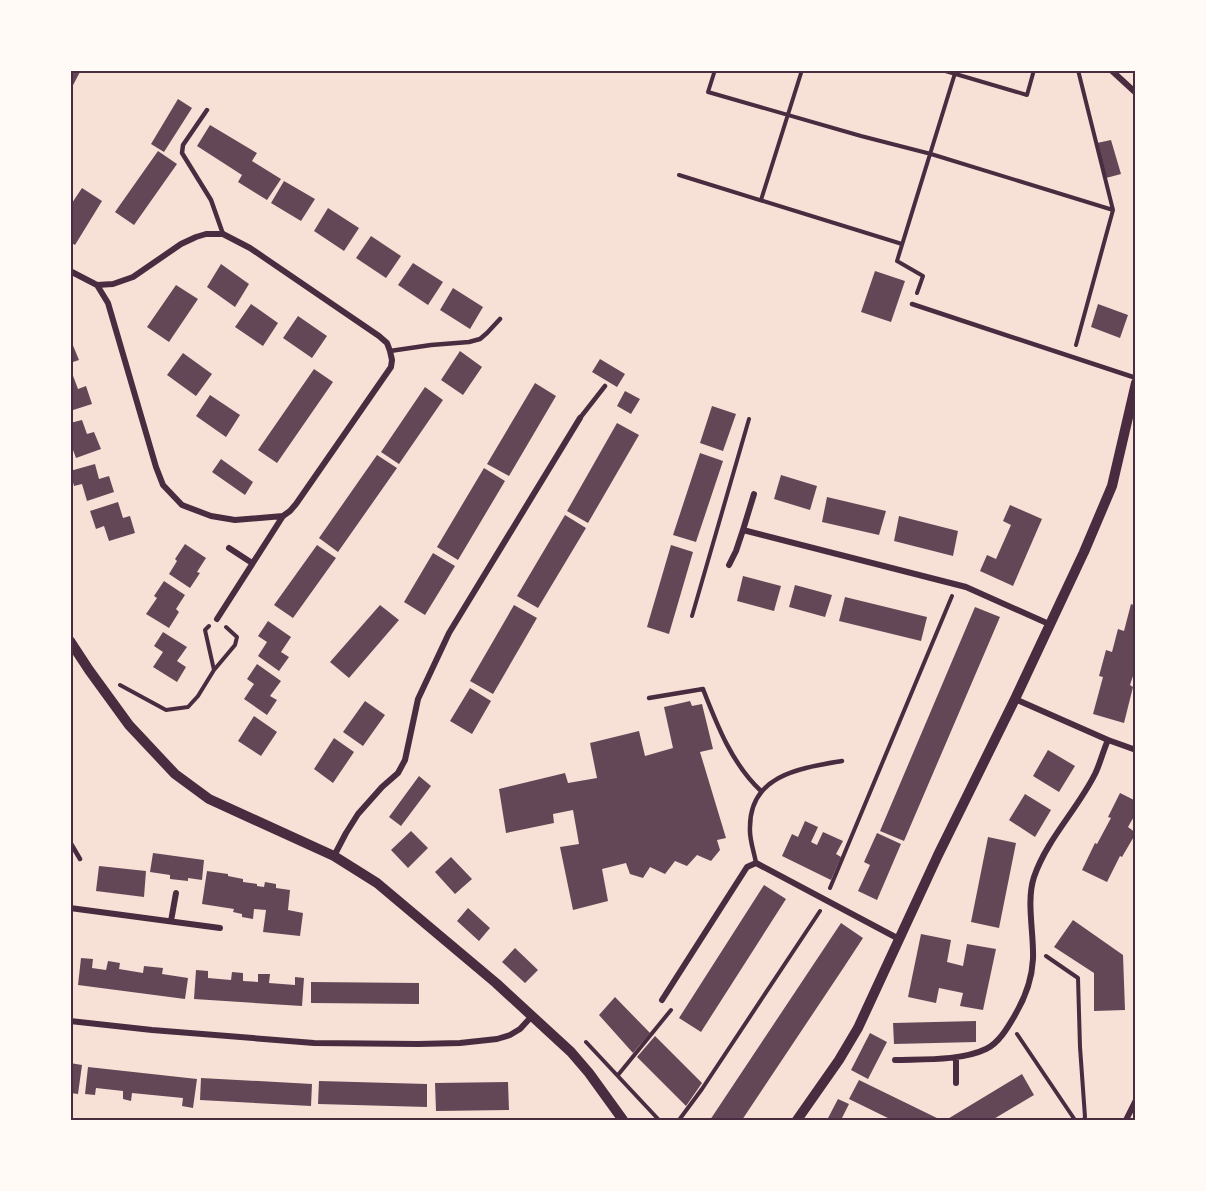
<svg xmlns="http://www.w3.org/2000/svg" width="1206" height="1191" viewBox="0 0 1206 1191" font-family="'Varela Round',sans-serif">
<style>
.building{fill:#644757}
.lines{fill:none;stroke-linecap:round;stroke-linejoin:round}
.path{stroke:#4a2c40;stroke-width:4}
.service{stroke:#4a2c40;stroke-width:4.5}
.minor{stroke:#4a2c40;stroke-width:6}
.tertiary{stroke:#4a2c40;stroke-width:10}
.neatline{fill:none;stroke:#4a2c40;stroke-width:2}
</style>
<rect width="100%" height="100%" fill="#f7e1d7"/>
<!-- building -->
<path class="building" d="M70,70h11l-11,21z
M178,99l14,9 -28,44 -13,-8z
M210,125l47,28 -5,8 29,18 -14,21 -29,-18 4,-7 -45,-29z
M1111,140l10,34 -15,4 -9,-35z
M158,151l19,13 -43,61 -19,-13z
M284,181l31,18 -14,22 -30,-18z
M82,188l20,13 -27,44 -5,-3v-36z
M328,208l31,20 -15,23 -30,-20z
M371,236l30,20 -15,22 -30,-20z
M413,263l30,19 -15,23 -30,-20z
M221,264l28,20 -14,23 -28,-20z
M875,271l30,10 -14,41 -30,-10z
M176,285l22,14 -29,43 -22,-15z
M453,288l30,19 -13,22 -30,-19z
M251,304l27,19 -15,23 -28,-19z
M1098,304l30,11 -8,23 -29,-11z
M298,316l29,20 -15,22 -29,-20z
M72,343l7,17 -9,3v-19z
M460,351l22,16 -19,28 -22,-15z
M183,353l29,21 -16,22 -29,-21z
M600,359l25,15 -8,13 -25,-15z
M314,369l19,13 -56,81 -19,-13z
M70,373h2l6,16 8,-3 6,18 -22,7z
M535,383l21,13 -47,80 -22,-12z
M425,387l18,13 -44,64 -18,-12z
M625,391l15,8 -9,15 -14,-8z
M210,395l30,20 -14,22 -30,-21z
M712,406l24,8 -13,37 -23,-8z
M82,420l5,14 7,-2 7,17 -25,9 -6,-16v-19z
M617,423l22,12 -51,88 -21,-12z
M700,453l23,8 -27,81 -23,-7z
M377,455l20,13 -59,84 -19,-14z
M221,459l32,23 -8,13 -33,-23z
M95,464l4,15 10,-3 5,16 -27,9 -5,-17 -8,2 -4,-15z
M484,468l21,13 -47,79 -21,-13z
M781,475l36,11 -7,24 -36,-11z
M827,497l59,14 -7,24 -57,-13z
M118,502l5,16 7,-2 5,17 -26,8 -5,-15 -8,3 -6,-18z
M1010,505l32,14 -29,67 -33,-15 7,-16 9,4 15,-34 -8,-4z
M565,515l21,13 -48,80 -21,-12z
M899,516l59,15 -5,25 -59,-15z
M185,544l21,14 -9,14 3,1 -10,15 -21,-14 8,-13 -2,-2z
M317,545l19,13 -43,60 -19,-13z
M671,545l22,7 -24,82 -22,-7z
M433,553l22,13 -30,49 -21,-13z
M743,576l38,10 -7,25 -37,-10z
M164,581l21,14 -9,14 3,3 -10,16 -23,-14 11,-16 -3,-2z
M795,585l37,10 -7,22 -36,-10z
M845,597l82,20 -6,24 -82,-20z
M1131,604l5,2v61l-6,18 3,2 -9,36 -31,-9 10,-37 -4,-1 7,-26 6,2 6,-23 6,2z
M380,605l19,15 -50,58 -19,-16z
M514,605l23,13 -44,76 -23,-13z
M975,607l25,10 -96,224 -24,-10z
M268,621l23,16 -10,15 8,5 -10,14 -21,-15 9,-14 -9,-6z
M163,632l24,15 -10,14 9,6 -9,15 -24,-15 10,-15 -9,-6z
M257,664l24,17 -11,15 7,4 -10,15 -23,-16 10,-15 -7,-5z
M470,688l21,13 -19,33 -22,-13z
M365,701l20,14 -22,31 -20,-14z
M690,701l2,5 10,-2 11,45 -13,3 26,86 -9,2 3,10 -9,11 -14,-6 -10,11 -12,-5 -10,13 -15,-7 -7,11 -13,-4 -4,-11 -24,6 6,32 -35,9 -13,-63 19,-3 -6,-34 -20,4 1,9 -48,10 -7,-44 66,-16 3,10 29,-5 -7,-35 49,-12 6,25 28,-8 -9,-41z
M254,716l23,16 -16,24 -23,-15z
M334,738l20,14 -21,31 -19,-14z
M1048,750l27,16 -16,26 -26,-16z
M419,776l12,10 -30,40 -12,-9z
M1120,793l16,8v12l-8,14 8,6 -14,24 -2,-1 -13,26 -25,-12 13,-27 2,1 14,-26 -3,-1z
M1025,794l26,16 -16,27 -26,-17z
M805,821l13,6 -7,15 6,3 6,-13 20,9 -7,13 5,3 -10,23 -49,-24 10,-22 6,3z
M411,831l17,17 -20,20 -17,-18z
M877,833l24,11 -24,56 -19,-9 12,-26 -6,-3z
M988,837l28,6 -17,85 -28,-6z
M153,853l51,7 -2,20 -14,-2v3l-18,-2v-4l-20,-3z
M451,857l21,22 -17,15 -20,-22z
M99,866l47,5 -2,26 -48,-6z
M207,871l21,3v2l15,3v3l14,2v2l7,1 1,-5 11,2v4l14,2 -2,20 15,3 -3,23 -37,-4 3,-22 -12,-1 -1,10 -11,-2v-3l-9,-2 1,-3 -32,-5z
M764,885l22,14 -85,133 -22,-14z
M468,908l22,20 -11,13 -22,-20z
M1073,920l50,35 2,55 -31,1v-38l-40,-26z
M841,923l22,15 -19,29 -102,153h-32z
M921,934l30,6 -4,22 16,4 4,-22 29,5 -13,61 -23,-4 3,-13 -24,-5 -3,15 -28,-6z
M515,948l23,22 -13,13 -23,-21z
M81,958l12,1 -1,9 14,2 2,-9 12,2 -1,6 24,4 1,-7 19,2 -1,6 26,4 -3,21 -107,-14z
M196,970l12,1v7l23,2 1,-8 11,1v8l15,1v-8h12l-1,9 26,2v-8l9,1 -2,28 -108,-7z
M311,982l108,1v21l-108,-1z
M615,997l35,36 -17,20 -34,-38z
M976,1021v21l-82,2 -1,-21z
M870,1033l17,9 -19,37 -17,-9z
M655,1036l47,47 -16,23 -49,-49z
M70,1063l12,2 -4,29 -8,-1z
M88,1067l109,12 -4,29 -11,-2 1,-8 -51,-5 -1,8 -8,-2v-8l-27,-3 -1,7 -10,-1z
M1022,1074l12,21 -42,25h-46z
M201,1078l111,6 -1,22 -111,-6z
M859,1080l82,40h-49l-43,-21z
M319,1081l108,3v23l-109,-3z
M508,1082l1,28 -73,1 -1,-28z
M838,1099l11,5 -8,16h-14z"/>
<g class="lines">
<!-- path -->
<path class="path" d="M715,70l-7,22 153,44 70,18 182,56
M942,70l85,25 7,-25
M679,175l223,69
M761,200l41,-130
M917,293l6,-17 -26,-15 59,-191
M1076,345l37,-135 -35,-140
M692,616l57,-197
M214,670l21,-25 2,-8 -11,-10
M120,685l46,25 22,-3 10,-11 16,-26 -9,-40 4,-4
M830,888l122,-292
M1046,956l32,22 2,69 5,70 -1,3
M1017,1034l58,86
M586,1042l73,78
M618,1075l53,-65
M679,1120l23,-31 118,-178"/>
<!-- service -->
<path class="service" d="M207,110l-24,35 -1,8 29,47 12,34
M912,304l224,74
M390,351l41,-6 38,-3 11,-3 7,-6 13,-14
M580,418l25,-32
M649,698l54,-9c14,36 29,75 58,102
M70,842l10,17
M756,863c-2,-12 -7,-24 -6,-36 0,-53 52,-59 92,-66"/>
<!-- minor -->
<path class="minor" d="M1111,70l25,23
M70,271l27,14 16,-1 20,-7 48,-33 15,-7 10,-3h17l27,14 129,88 8,7 3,8 2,9 -1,7 -95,137 -6,7 -7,5 -66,103
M97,285l11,18 48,164 7,18 19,20 29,11 24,4 48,-4
M754,494l-11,36 223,57 83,37
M229,548l23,15
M729,565l7,-14 7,-21
M1015,699l93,41 28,10
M334,856l12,-23 12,-19 24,-27 16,-14 7,-13 13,-61 31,-66 131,-215
M70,908l150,20
M171,921l5,-28
M662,1000l85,-133 9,-4 143,76
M70,1021l82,9 162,13 104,1 42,-1 37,-4 13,-4 10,-6 12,-13
M956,1058v25
M895,1060c28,-1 66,1 91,-11 13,-6 22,-22 29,-34 10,-17 17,-36 18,-56 1,-26 -7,-58 1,-82 13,-38 43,-67 61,-103 5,-10 8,-23 13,-34
M1126,1120l10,-20"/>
<!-- tertiary -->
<path class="tertiary" d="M70,641l19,29 40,55 46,49 34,25 125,57 43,27 119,100 75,69 18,21 34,47
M797,1120l42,-60 19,-32 80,-173 77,-156 69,-147 28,-66 24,-103"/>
</g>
<!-- border -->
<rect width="1206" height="1191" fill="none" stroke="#fffaf5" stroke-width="144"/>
<rect x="72" y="72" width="1062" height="1047" class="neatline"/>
</svg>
